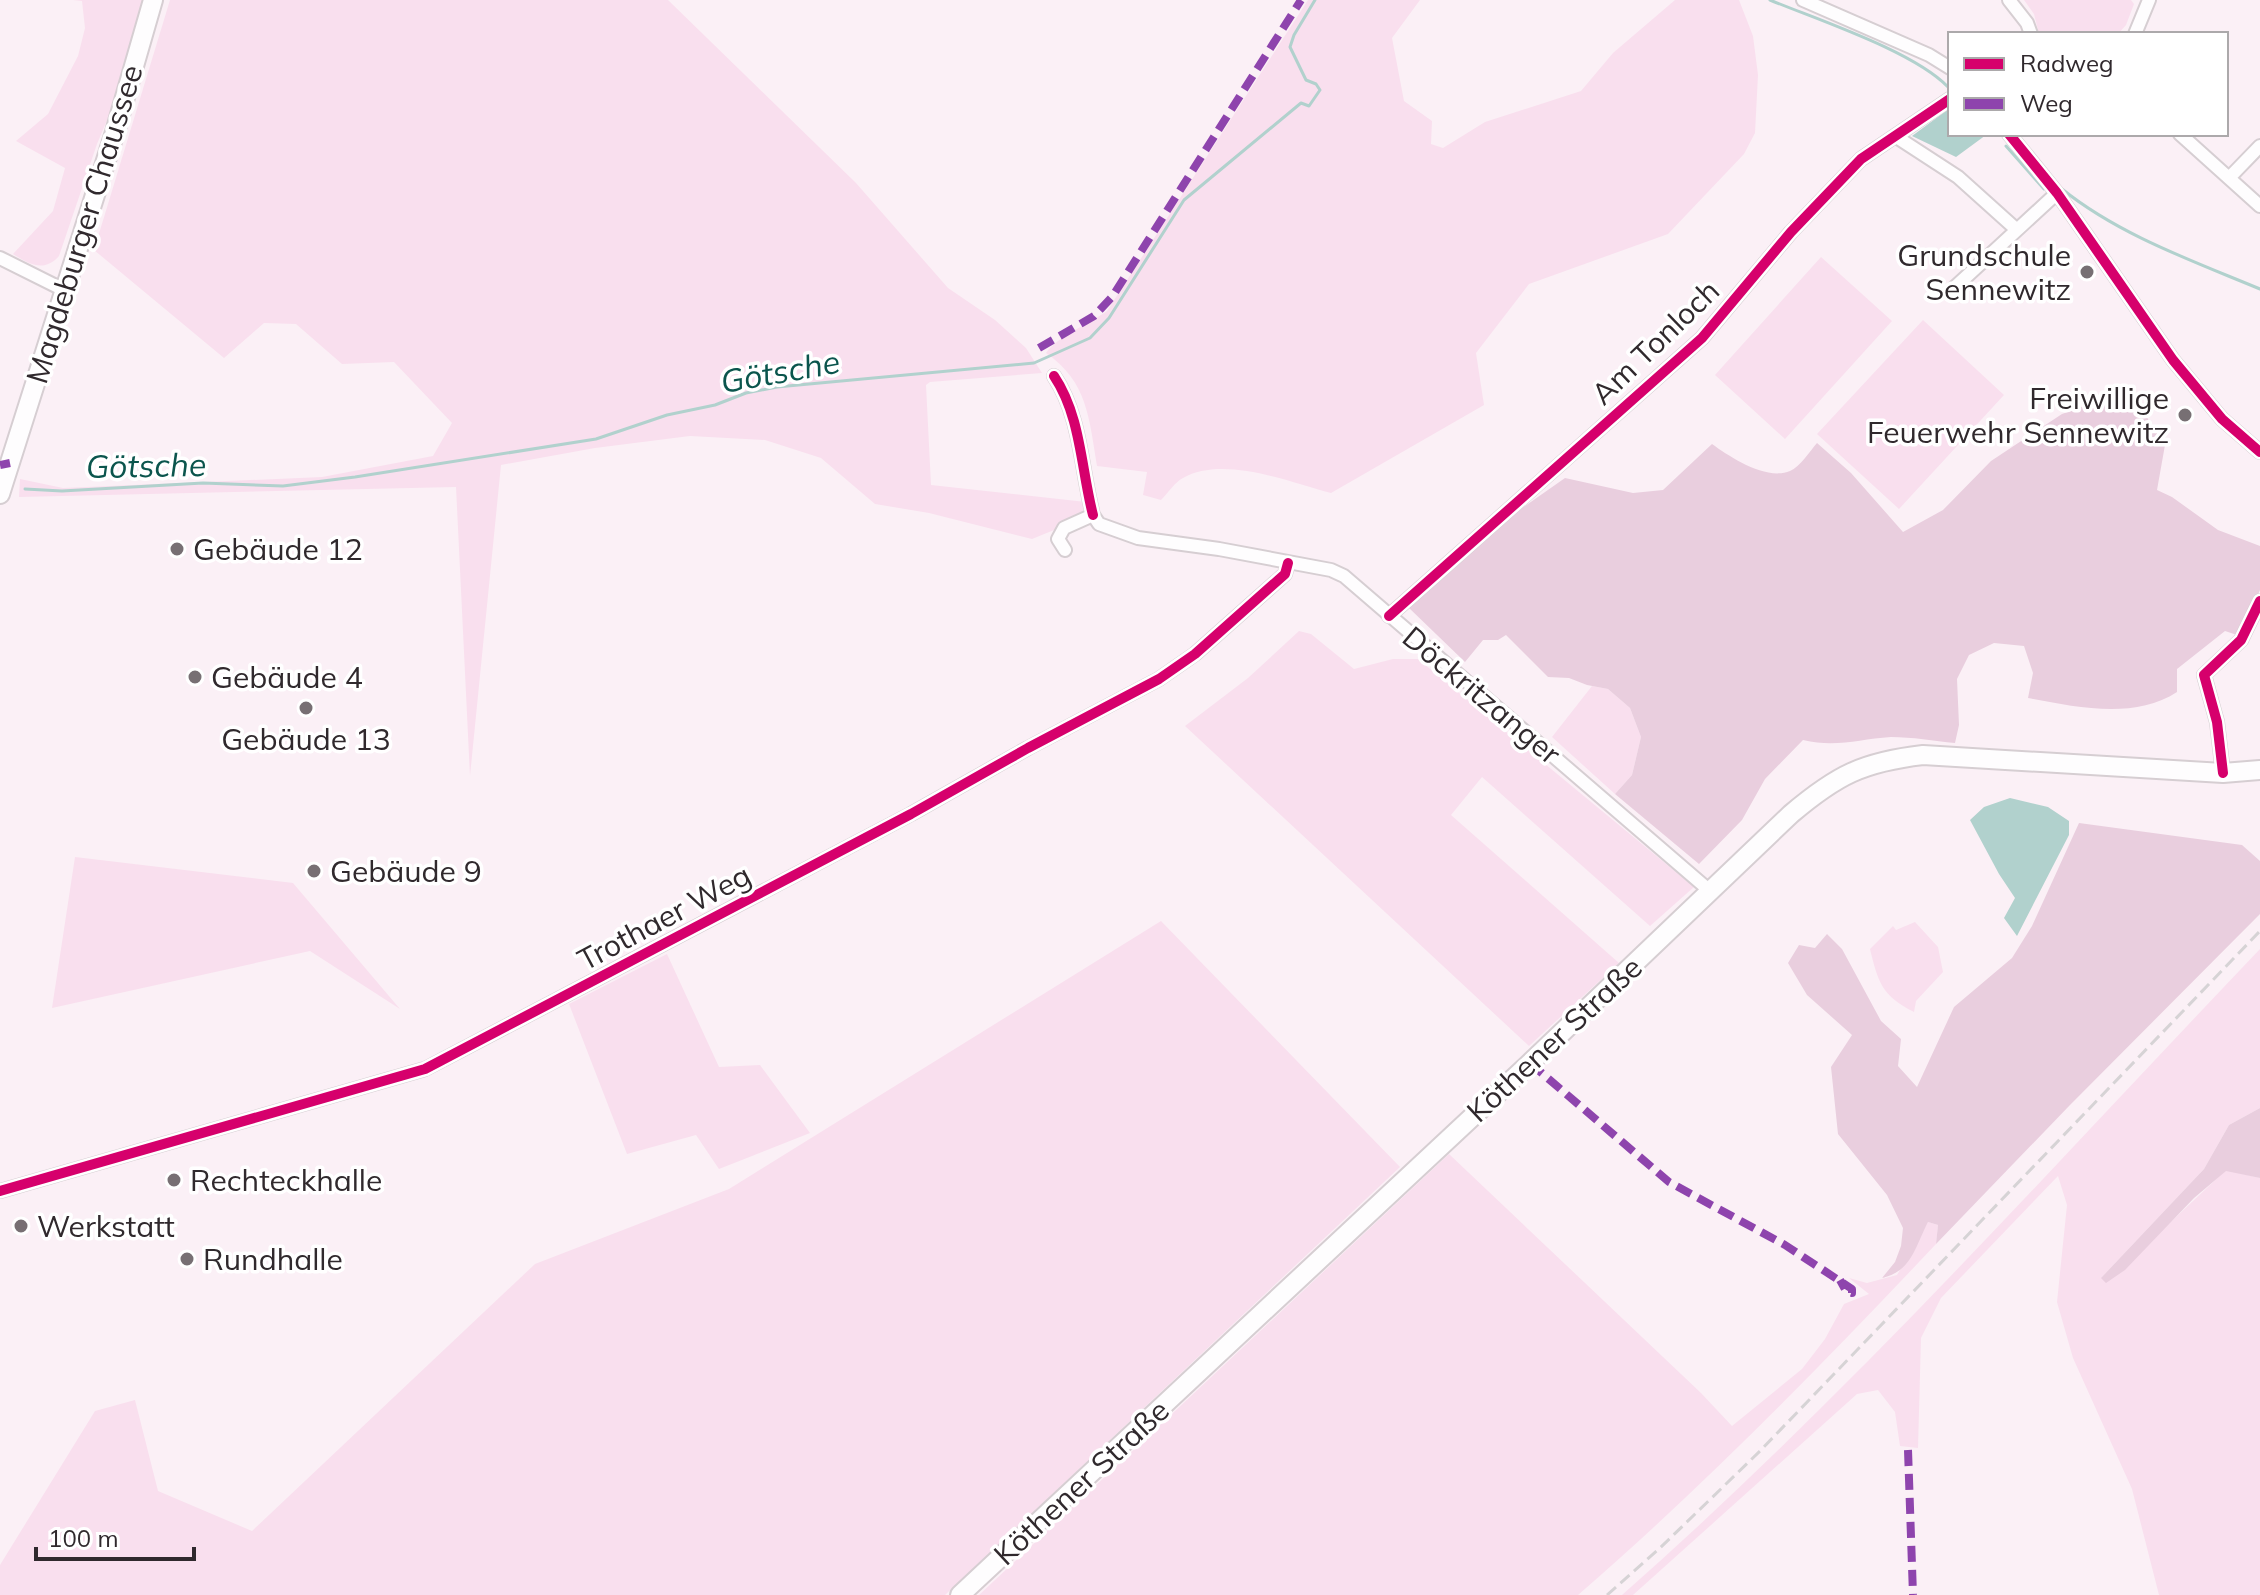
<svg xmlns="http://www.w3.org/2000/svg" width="2260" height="1595" viewBox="0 0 2260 1595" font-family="Mulish,sans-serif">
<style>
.green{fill:#f9dfee}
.forest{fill:#e9cede}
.water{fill:#b1d1cd}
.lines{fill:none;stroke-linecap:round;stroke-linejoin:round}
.stream{stroke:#b1d1cd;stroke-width:3}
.minor-casing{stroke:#d6ced2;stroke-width:16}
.secondary-casing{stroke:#d6ced2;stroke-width:22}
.minor{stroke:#fefdfe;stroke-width:12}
.secondary{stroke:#fefdfe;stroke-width:18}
.rail{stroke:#d6d3d5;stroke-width:3;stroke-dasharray:12 6;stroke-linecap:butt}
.quiet{stroke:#8e44ad;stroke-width:8;stroke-dasharray:16 8;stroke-linecap:butt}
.cycleway-casing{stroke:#fff;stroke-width:15}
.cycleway{stroke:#d6006c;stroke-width:10}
.poi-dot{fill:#776f73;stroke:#fff;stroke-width:3}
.labels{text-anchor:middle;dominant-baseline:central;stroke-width:7;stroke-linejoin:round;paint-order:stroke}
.street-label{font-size:30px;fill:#30292d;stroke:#fff}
.poi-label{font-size:30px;fill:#30292d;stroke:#fff;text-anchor:start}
.water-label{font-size:32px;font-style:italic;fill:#0b554d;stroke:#fff}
</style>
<rect width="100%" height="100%" fill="#fbf0f6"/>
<!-- green -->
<path class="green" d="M73,0h76l-31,94 -21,50 -38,112c-15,17 -30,8 -46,-2l40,-43 12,-43 -49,-27 32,-27 30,-58 7,-28 -3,-27z
M170,0h498l188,183 92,105 47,32 31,28 16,25 -112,9 -4,3 5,100 155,17 -4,12 -23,14 -27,11 -103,-26 -54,-9 -54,-46 -56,-18 -75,-4 -95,12 -94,17 -31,311 -14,-289 -437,10 1,-18 43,9 259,-11 111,-21 19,-33 -58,-61 -52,2 -46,-40 -32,-1 -40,35 -130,-108z
M1308,0h112l-28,38 12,63 28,20 -1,23 12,4 42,-26 96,-31 32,-38 62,-53h64l14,36 5,39 -3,58 -11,21 -76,80 -139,50 -53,69 8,52 -153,88c-41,-11 -108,-38 -148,-15 -8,4 -15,15 -22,22l-18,-5 4,-23 -50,-6c-8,-47 -9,-84 -51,-113 12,-17 43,-29 61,-42z
M2024,0h107l3,4 -8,21 -8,9h-79l-5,-20z
M1821,257l71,64 -107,118 -70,-64z
M1923,320l81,75 -105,114 -82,-75z
M1299,631l12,3 43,35 39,-10h25l276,228 -44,39 -168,-149 -31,38 168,148 -90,83 -344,-320 63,-48z
M1592,686l16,3 22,19 11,29 -9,38 -17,19 -63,-57z
M75,857l218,26 107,126 -90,-58 -258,57z
M1161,921l239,246 -455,428h-945v-30l95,-154 40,-11 23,91 94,40 283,-267 194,-75z
M1915,922l23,25 5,25 -27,29 -2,11c-32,-16 -36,-30 -44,-63l23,-23 3,4z
M2260,949v159l-31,17 -25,44 -103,109 58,-45 67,-63 34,8v417h-101l-27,-106 -59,-131 -16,-56 10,-97 -9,-29 -117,122 -20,40 -3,110 -18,-2 -5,-34 -17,-22 -21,4 -224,201h-11c227,-200 429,-427 638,-646z
M667,954l52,113 41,-2 50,68 -91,36 -23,-34 -69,19 -58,-150z
M1449,1154l252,239 31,33 70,-57 23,-30 19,-35 25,-10 -20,-16 18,5 30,-8 31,-53 10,3 -2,19c-115,122 -231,241 -358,351h-599z"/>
<!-- forest -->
<path class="forest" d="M2129,390l36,55 -8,45 15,7 46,33 42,16v44l-20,46 -15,-5 -48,38v23c-43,28 -101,15 -149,6l5,-25 -9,-27 -30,-3 -25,12 -12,24 2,46 -4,18c-21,-2 -43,-6 -64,-6 -32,2 -55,11 -88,3l-38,39 -23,41 -43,44 -84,-70 17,-19 9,-38 -11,-29 -22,-19 -21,-4 -18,-7 -21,-1 -42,-42 -8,5h-15l-18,22 -57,-55 94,-85 63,-44 68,15 30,-3 49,-46c18,13 54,37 78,27 10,-4 20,-20 27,-28l34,30 52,59 40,-22 48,-49 71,-47z
M2079,823l163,22 18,16v53l-190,191 -134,139 2,-19 -10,-3c-13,25 -16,49 -46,56l13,-16 6,-16 2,-18 -16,-33 -49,-61 -7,-67 21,-32 -45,-40 -19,-32 11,-18 16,3 12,-14 15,15 39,72 20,18 -3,27 19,21 37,-80 58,-49 20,-32z
M2260,1108v70l-34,-7 -32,27 -69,72 -19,13 -5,-5 103,-109 25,-44z"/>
<!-- water -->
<path class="water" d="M1950,108v26l36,1 -30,22 -44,-21z
M2010,798l38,9 21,14v14l-52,101 -13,-18 11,-20 -16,-24 -29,-54 14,-13z"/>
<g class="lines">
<!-- stream -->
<path class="stream" d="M1770,0c48,20 143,51 178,87
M2006,146l38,43
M2062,189c57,46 131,72 198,100
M25,489l37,2 141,-8 80,3 72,-9 241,-38 71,-24 48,-10 31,-12 31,-6 257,-24 56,-25 19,-20 75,-118 117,-97 8,3 11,-16 -4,-6 -10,-4 -16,-33 4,-12 21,-35"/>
<defs>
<path id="minor" d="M1803,0l126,55 21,13
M2009,0l18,23 4,11
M2135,34l14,-34
M2009,134l48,59 116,167 49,59 38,33
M2180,134l80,72
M1895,136l63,41 59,53
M2229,178l31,-32
M0,258l64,32
M1954,288l103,-95
M1054,376c27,40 27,93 39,139
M1065,550l-7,-11 6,-11 29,-13 6,9 39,14 81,11 112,21 13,6 366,315
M1389,616l313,-278 89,-106 70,-73 89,-60
M2223,773l-6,-51 -13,-47 37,-35 19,-39
M0,1191l425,-122 486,-255 117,-66 131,-69 36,-25 90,-80 3,-11"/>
<path id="secondary" d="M0,494l115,-362 38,-132
M960,1595l570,-532 261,-249c46,-39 72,-52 132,-59l300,18 37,-3"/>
</defs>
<!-- minor casing -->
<use href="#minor" class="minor-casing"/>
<!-- secondary casing -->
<use href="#secondary" class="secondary-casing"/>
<!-- minor -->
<use href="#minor" class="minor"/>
<!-- secondary -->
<use href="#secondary" class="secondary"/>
<!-- rail -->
<path class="rail" d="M1607,1595l53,-47 100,-97 500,-520"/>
<!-- quiet -->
<path class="quiet" d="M1039,348l55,-32 18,-19 189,-297
M0,465l10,-2
M1530,1063l139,119 116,63 67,44v4l-6,-2 -6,-11
M1908,1450l5,145"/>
<defs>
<path id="cycleway" d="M2009,134l48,59 116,167 49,59 38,33
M1054,376c27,40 27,93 39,139
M1389,616l313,-278 89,-106 70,-73 89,-60
M2223,773l-6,-51 -13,-47 37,-35 19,-39
M0,1191l425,-122 486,-255 117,-66 131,-69 36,-25 90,-80 3,-11"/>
</defs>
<!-- cycleway casing -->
<use href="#cycleway" class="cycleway-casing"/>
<!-- cycleway -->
<use href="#cycleway" class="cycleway"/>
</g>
<!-- markers -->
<g class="poi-dot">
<circle cx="2087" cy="272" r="8"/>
<circle cx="2185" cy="415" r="8"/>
<circle cx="177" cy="549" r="8"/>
<circle cx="195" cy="677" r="8"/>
<circle cx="306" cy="708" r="8"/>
<circle cx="314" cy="871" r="8"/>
<circle cx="174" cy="1180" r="8"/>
<circle cx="21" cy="1226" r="8"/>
<circle cx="187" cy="1259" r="8"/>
</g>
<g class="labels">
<!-- street labels -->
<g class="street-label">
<text transform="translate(84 224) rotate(-73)">Magdeburger Chaussee</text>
<text transform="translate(1655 342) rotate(-44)">Am Tonloch</text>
<text transform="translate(1482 695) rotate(40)">Döckritzanger</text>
<text transform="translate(664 917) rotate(-28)">Trothaer Weg</text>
<text transform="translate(1554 1039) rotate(-43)">Köthener Straße</text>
<text transform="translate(1081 1482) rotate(-43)">Köthener Straße</text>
</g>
<!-- poi labels -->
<g class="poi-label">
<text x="2071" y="255" text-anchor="end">Grundschule<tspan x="2071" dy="34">Sennewitz</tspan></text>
<text x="2169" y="398" text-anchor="end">Freiwillige<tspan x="2169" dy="34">Feuerwehr Sennewitz</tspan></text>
<text x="193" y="549">Gebäude 12</text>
<text x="211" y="677">Gebäude 4</text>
<text x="306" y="739" text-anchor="middle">Gebäude 13</text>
<text x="330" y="871">Gebäude 9</text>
<text x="190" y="1180">Rechteckhalle</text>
<text x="37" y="1226">Werkstatt</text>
<text x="203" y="1259">Rundhalle</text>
</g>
<!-- water labels -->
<g class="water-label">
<text transform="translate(780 371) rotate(-10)">Götsche</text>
<text transform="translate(146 465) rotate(-1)">Götsche</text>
</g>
</g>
<!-- legend -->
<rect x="1948" y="32" width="280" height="104" fill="#ffffff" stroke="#aca9ab" stroke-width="2"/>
<rect x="1964" y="58" width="40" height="12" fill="#d6006c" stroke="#aca9ab" stroke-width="2"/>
<text x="2020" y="72" font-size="24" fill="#30292d">Radweg</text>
<rect x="1964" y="98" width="40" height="12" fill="#8e44ad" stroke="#aca9ab" stroke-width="2"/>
<text x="2020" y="112" font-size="24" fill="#30292d">Weg</text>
<!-- scale -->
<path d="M36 1547v12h158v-12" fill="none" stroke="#30292d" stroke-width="4"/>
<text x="48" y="1547" font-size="24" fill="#30292d" stroke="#ffffff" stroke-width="6" paint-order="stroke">100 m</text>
</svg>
